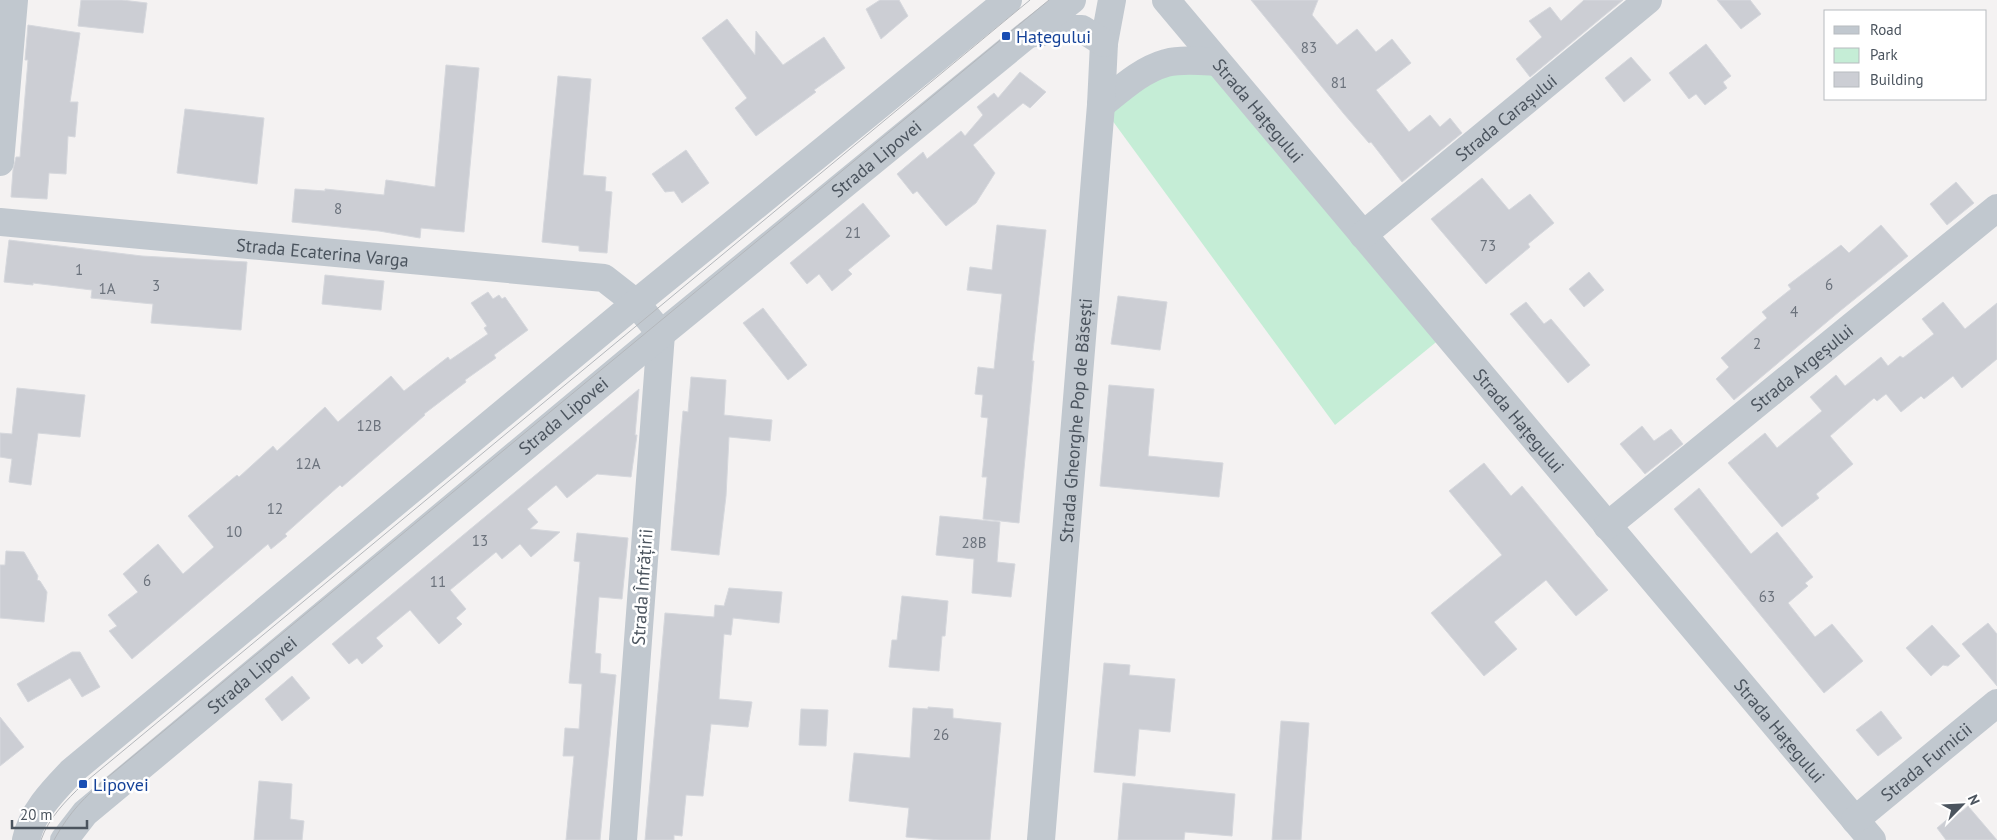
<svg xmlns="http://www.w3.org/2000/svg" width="1997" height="840" viewBox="0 0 1997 840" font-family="'PT Sans',sans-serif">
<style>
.green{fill:#c5edd6}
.building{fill:#ccced4;stroke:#d6d8dd}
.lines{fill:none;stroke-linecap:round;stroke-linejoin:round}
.minor{stroke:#c1c8cf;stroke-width:28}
.tertiary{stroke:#c1c8cf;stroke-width:28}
.tram{stroke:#b4b7bb;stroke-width:1}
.transit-dot{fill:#1a4fb4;stroke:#fff;stroke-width:2}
.labels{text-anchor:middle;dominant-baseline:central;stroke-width:5;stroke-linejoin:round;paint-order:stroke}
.number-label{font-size:15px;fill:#6b727c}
.transit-label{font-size:18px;fill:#164399;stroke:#fff;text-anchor:start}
.street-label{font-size:18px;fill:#4b545e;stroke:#fff}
</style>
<rect width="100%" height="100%" fill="#f4f2f2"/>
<!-- green -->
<path class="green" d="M1217,62l229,272 -111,91 -234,-320 38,-30z"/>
<!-- building -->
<path class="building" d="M81,0h41l25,3 -4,30 -65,-7z
M880,0h19l9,16 -27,23 -15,-30z
M1251,0h67l-6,15 25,30 20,-16 19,23 16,-13 19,24 -35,27 33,42 21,-17 10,12 10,-9 12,15 -60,49 -31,-40 -2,1 -25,-29z
M1584,0h39l-93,77 -14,-18 26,-22 -13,-16 21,-14 11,14z
M1717,0h33l11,14 -20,15z
M727,19l28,36 1,-24 27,34 41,-28 21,31 -31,22 2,2 -60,44 -21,-28 12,-10 -45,-60z
M28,25l52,8 -10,69h8l-3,35 -7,-1 -2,38 -17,-1 -2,26 -36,-2 2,-27 3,-13h4l8,-97h-3z
M1706,44l25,32 -8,6 4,6 -22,17 -9,-11 -7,5 -20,-26z
M1631,57l20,23 -27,22 -19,-24z
M446,65l33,3 -15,164 -43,-4 -1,10 -41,-7 -87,-9 3,-33 30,2v-2l59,6 2,-15 49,7z
M1020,72l26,20 -16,16 -7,-5 -50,42 22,28 -19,30 -30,23 -29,-35 -4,3 -16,-20 26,-22 4,7 34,-28 4,5 18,-21 -6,-8 17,-14 4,5z
M558,76l33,3 -8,96 23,2 -1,14 7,1 -5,61 -28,-2v-5l-37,-4z
M185,109l79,9 -7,66 -80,-11z
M686,150l23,33 -27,20 -8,-12 -9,1 -13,-18z
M1482,178l27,32 21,-16 24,29 -26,21 2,3 -44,37 -55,-65z
M1956,182l18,21 -27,22 -17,-21z
M863,203l27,33 -42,34 4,4 -20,17 -13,-17 -12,10 -17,-21z
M997,225l49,5 -14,131h2l-15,162 -36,-4 4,-42h-5l6,-59 -7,-1 2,-22 -8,-1 3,-27 16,2 8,-75 -35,-4 3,-23 22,3z
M1881,225l27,31 -68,55 -106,89 -18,-21 13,-12 -8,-9 46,-40 -5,-6 29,-23 -3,-4 53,-40 8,8z
M9,240l133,16 105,6 -6,68 -90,-7 2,-19 -62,-6 1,-8 -59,-7v2l-29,-3z
M1589,272l15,18 -20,17 -15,-18z
M325,275l59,6 -3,29 -59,-6z
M488,292l5,7 6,-4 3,4 3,-2 23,33 -34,25 2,3 -31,22 1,2 -42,32 1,1 -83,72 -2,-2 -55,49 2,2 -16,13 -3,-5 -136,115 -23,-28 8,-5 -9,-11 30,-23 -15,-18 35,-30 25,30 31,-27 -26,-31 49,-41 2,2 34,-31 4,5 48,-44 13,15 53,-46 13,15 44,-34 2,3 38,-26 -4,-6 3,-2 -16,-23z
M1118,296l49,6 -7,48 -49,-6z
M1526,302l18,22 7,-5 39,46 -22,18 -58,-69z
M1943,302l22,27 32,-26v56l-35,29 -9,-12 -29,23 -3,-3 -20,16 -15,-18 -9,7 -3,-3 -44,38 23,28 -37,30 3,4 -37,29 -54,-64 37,-30 12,15 45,-37 -12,-14 26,-22 9,11 36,-29 7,9 12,-10 3,2 31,-24 -12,-15z
M763,308l44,57 -19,15 -45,-57z
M691,377l35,3 -2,35 48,5 -2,21 -41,-4 -3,59 -7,59 -48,-5 12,-139 5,1z
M1109,385l45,4 -6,67 75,7 -4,34 -119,-11z
M17,388l68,7 -5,42 -42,-4 -7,52 -22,-3 3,-23 -12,-2v-24l12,1z
M639,389l-4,46h2l-6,42 -34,-3 -30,24 -11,-13 -29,24 11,13 -8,7 30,3 -29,25 -11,-13 -18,15 -6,-7 -46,38 16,19 -10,9 6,6 -23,20 -29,-34 -34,28 7,8 -21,18 -5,-6 -8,6 -17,-20z
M1642,426l12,15 17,-12 12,15 -38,30 -25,-30z
M1484,463l27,33 11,-10 86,104 -32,26 -30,-36 -52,42 23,27 -33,27 -53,-63 71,-58 -53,-64z
M1699,488l52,66 26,-22 36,45 -8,6 3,3 -20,17 27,34 17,-13 31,37 -39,32 -150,-184z
M940,516l60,6 -3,40 18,2 -4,33 -39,-4 2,-34 -38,-4z
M577,533l51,5 -6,61 -23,-2 -4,56 6,1 -1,19 16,2 -16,165h-34l8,-84h-11l2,-28 14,1 3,-45 -13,-1 11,-121 -6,-1z
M6,551l18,1 14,24 -1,4 3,1 7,11 -3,30 -44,-4v-53h5z
M729,588l53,4 -3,31 -46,-5 -2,17 -7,-1 -5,65 33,3 -4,25 -37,-3 -8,72 -17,-1 -4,41 -8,-1v5h-29l20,-227 49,4 1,-12 9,1z
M902,596l46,5 -3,35h-3l-3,35 -50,-4 3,-27h5z
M1988,623l9,11v52l-35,-42z
M1932,625l28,31 -12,10 -5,-1 -12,11 -25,-28z
M72,652h8l20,35 -18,10 -12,-19 -42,24 -11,-18z
M1104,663l26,2 -1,10 46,4 -5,53 -31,-3 -4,47 -41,-4z
M292,676l18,22 -28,23 -17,-22z
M928,707l25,2v9l48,5 -11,117h-50l-34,-3 3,-29 -60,-7 5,-48 56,5 3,-50 15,1z
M801,709l27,1 -2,36 -27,-1z
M1881,711l21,27 -24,18 -22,-26z
M0,717l24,30 -24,19z
M1281,721l28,2 -8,117h-29z
M259,781l33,3 -2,35 14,2 -2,19h-48z
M1123,783l112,11 -3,42 -47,-4 -1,8h-66z
M1968,806l29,34h-51l-9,-12 21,-18 2,3z"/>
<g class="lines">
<!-- minor -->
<g class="minor">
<path id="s1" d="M1166,0l706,840"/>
<path d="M1101,105c20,-16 40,-35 65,-42 16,-4 34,-2 51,-1"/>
<path id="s2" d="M0,222l604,56 32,25 25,31 -38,506"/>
<path id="s3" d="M1363,235l285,-235"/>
<path id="s4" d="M1607,526l390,-318"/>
<path id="s5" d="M1855,820l142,-117"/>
<path id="s6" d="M1041,840l60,-735 3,-62 8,-43"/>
</g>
<!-- tertiary -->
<g class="tertiary">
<path d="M1029,34l33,-5h20l22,14"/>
<path d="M0,162l14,-162"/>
<path d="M26,840c6,-28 27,-49 46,-69l564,-468 372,-303"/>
<path id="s7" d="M64,840l21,-27 576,-479 366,-299 45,-35"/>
</g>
<!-- tram -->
<path class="tram" d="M41,840c8,-23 25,-39 42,-56l947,-784
M54,840c17,-30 29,-41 54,-63l941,-777"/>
</g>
<!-- markers -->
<g class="transit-dot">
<rect x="1001" y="31" width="10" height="10" rx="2.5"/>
<rect x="78" y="779" width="10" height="10" rx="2.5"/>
</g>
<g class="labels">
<!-- number labels -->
<g class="number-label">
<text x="1309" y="47">83</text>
<text x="1339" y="82">81</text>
<text x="338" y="208">8</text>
<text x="853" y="232">21</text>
<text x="1488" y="245">73</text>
<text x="79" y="269">1</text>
<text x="1829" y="284">6</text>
<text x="156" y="285">3</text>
<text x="107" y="288">1A</text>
<text x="1794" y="311">4</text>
<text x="1757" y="343">2</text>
<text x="369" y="425">12B</text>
<text x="308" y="463">12A</text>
<text x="275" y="508">12</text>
<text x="234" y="531">10</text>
<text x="480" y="540">13</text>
<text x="974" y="542">28B</text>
<text x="147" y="580">6</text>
<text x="438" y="581">11</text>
<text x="1767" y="596">63</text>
<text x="941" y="734">26</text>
</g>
<!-- transit labels -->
<g class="transit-label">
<text x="1016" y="36">Hațegului</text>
<text x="93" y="784">Lipovei</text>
</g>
<!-- street labels -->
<g class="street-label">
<text stroke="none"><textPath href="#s1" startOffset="144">Strada Hațegului</textPath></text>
<text stroke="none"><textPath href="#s3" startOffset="185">Strada Carașului</textPath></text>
<text stroke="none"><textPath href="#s7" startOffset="1061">Strada Lipovei</textPath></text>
<text stroke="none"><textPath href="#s2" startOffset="324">Strada Ecaterina Varga</textPath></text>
<text stroke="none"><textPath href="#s4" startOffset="251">Strada Argeșului</textPath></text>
<text stroke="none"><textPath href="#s7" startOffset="656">Strada Lipovei</textPath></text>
<text stroke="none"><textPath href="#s6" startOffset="421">Strada Gheorghe Pop de Băsești</textPath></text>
<text stroke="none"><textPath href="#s1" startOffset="549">Strada Hațegului</textPath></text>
<text transform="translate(642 587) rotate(-86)">Strada Înfrățirii</text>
<text stroke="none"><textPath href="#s7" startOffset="251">Strada Lipovei</textPath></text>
<text stroke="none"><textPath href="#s1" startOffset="954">Strada Hațegului</textPath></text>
<text stroke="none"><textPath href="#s5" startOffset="92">Strada Furnicii</textPath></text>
</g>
</g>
<!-- legend -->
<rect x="1824" y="10" width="162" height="90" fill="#ffffff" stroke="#b7bbbf"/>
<rect x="1834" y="26" width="25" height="8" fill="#c1c8cf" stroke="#b7bbbf"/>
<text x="1870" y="35" font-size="15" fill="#4b545e">Road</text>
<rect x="1834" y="48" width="25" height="15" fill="#c5edd6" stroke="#b7bbbf"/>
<text x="1870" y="60" font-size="15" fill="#4b545e">Park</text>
<rect x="1834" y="72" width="25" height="15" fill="#ccced4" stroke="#b7bbbf"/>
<text x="1870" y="85" font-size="15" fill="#4b545e">Building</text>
<!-- north arrow -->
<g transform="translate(1962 805) rotate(66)" stroke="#ffffff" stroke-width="4" paint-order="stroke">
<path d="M0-4L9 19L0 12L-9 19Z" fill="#4b545e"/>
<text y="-8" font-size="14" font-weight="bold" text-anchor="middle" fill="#4b545e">N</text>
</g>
<!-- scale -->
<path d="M12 820v8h75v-8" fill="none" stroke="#4b545e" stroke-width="2.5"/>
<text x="20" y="820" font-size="15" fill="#4b545e" stroke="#ffffff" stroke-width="4" paint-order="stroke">20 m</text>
</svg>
